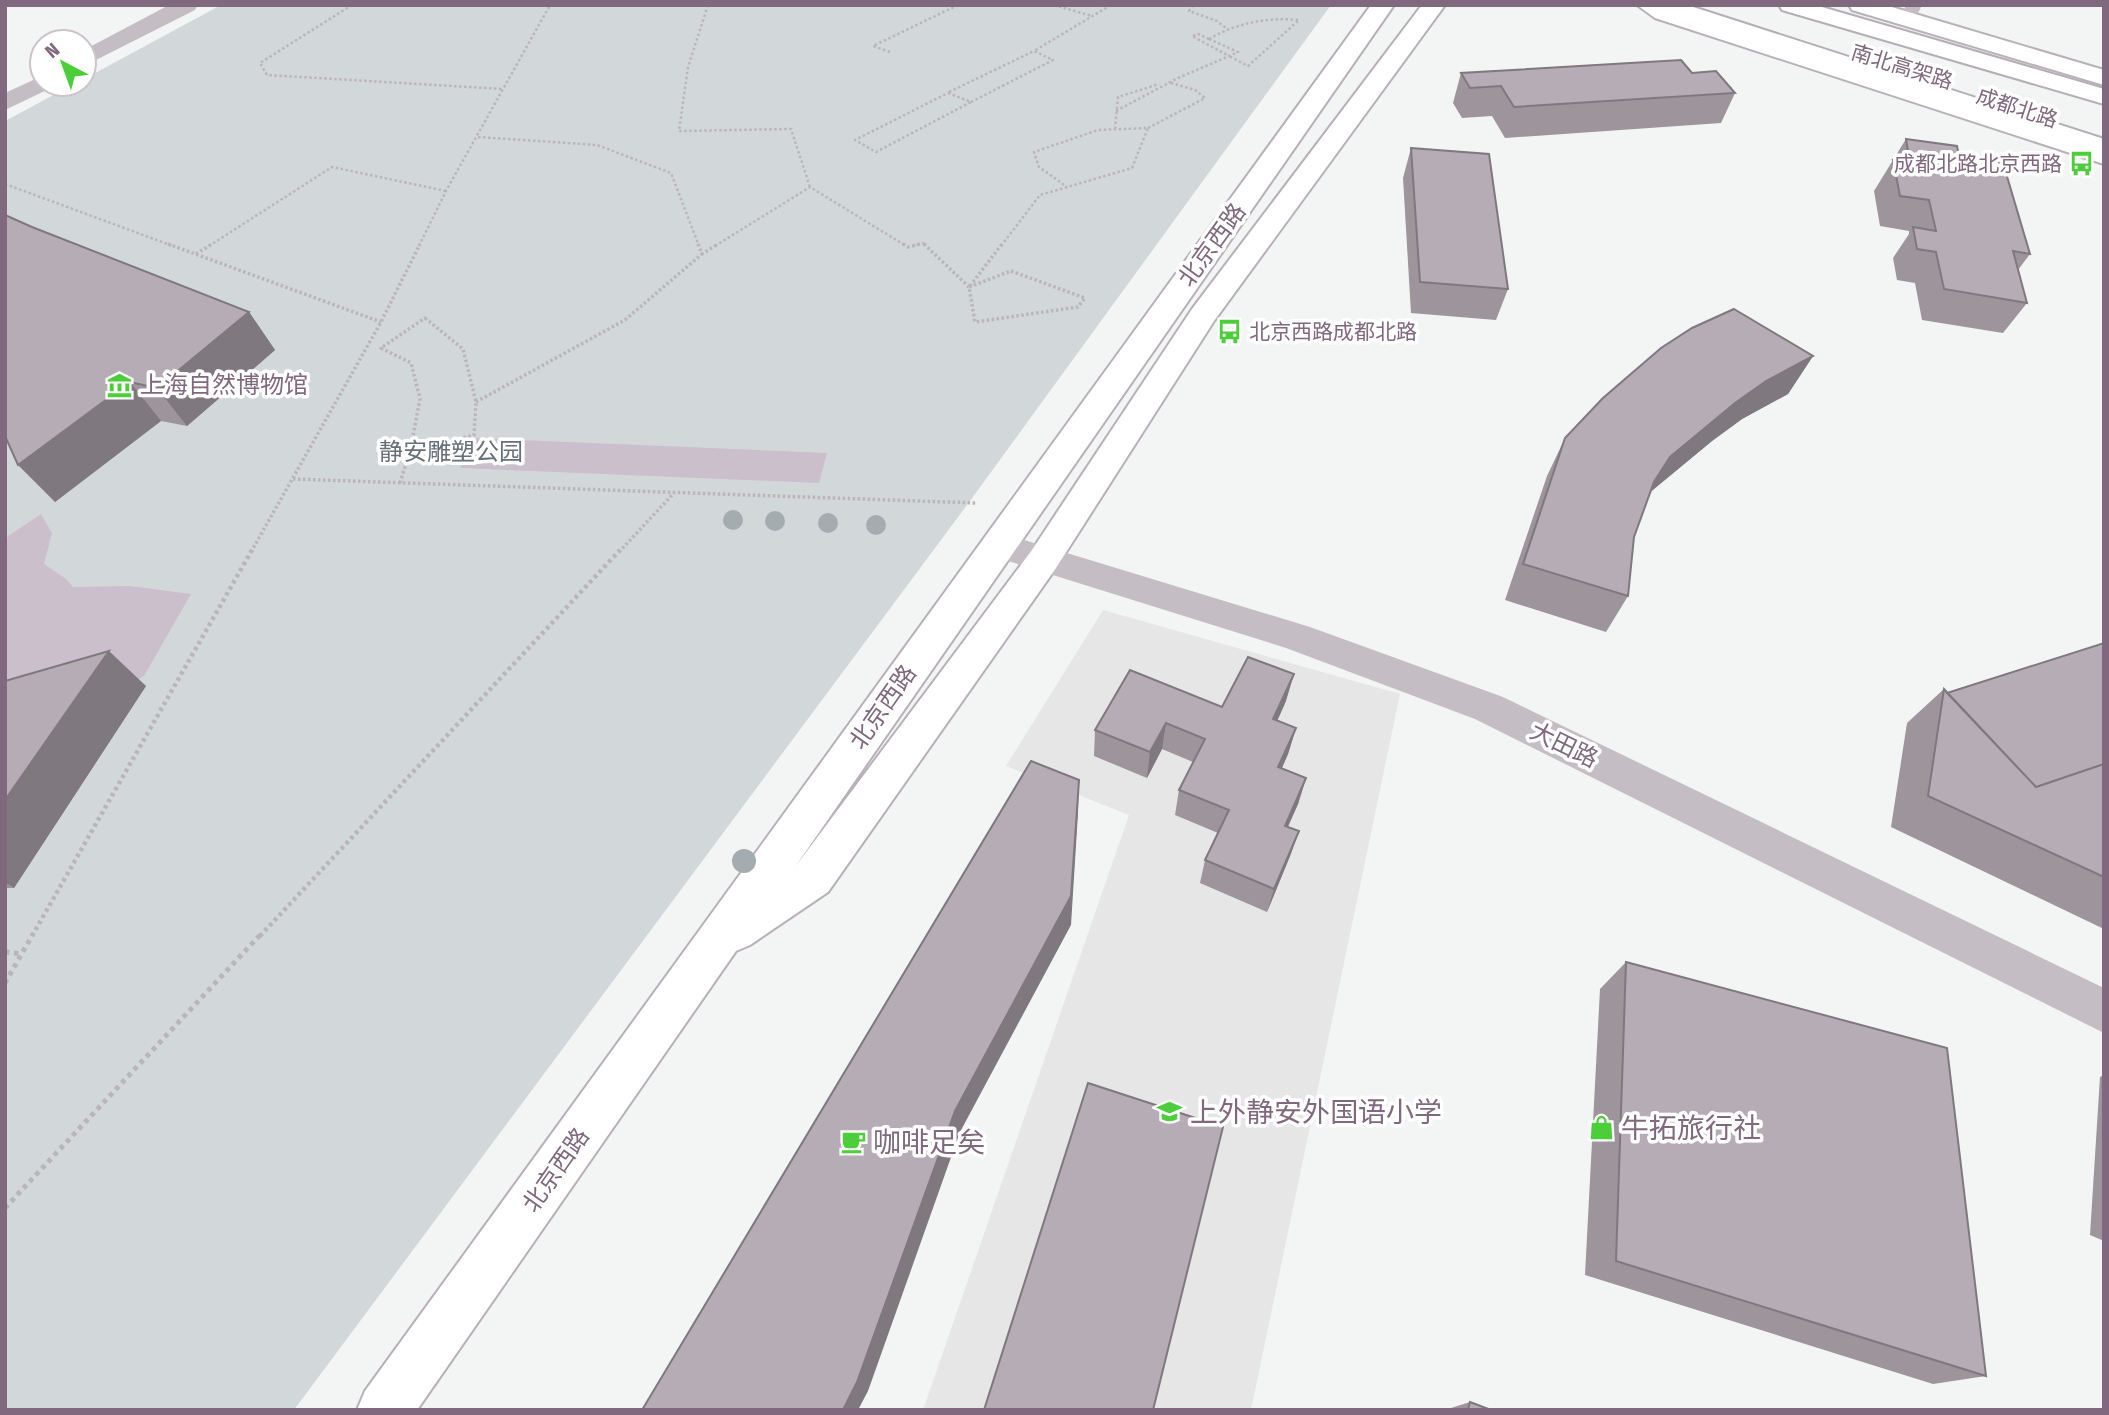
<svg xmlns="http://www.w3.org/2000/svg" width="2109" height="1415" viewBox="0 0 2109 1415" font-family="'Fira Sans Condensed','Noto Sans SC',sans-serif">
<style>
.built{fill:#e6e6e6}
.green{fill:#d2d8da}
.water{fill:#cbbfcb}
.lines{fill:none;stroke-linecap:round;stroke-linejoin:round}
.secondary-casing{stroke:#b8b0b8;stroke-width:4}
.primary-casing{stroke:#b8b1b7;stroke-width:4}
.trunk-casing{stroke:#b5afb5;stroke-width:4}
.path-far3{stroke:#bab5ba;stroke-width:2.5;stroke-dasharray:2.5 2.5;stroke-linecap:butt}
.path-far2{stroke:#bab5ba;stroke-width:3.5;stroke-dasharray:2.5 2.5;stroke-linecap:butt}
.path-far1{stroke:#bab5ba;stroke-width:4.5;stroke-dasharray:3.5 3.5;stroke-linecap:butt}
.path{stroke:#bab5ba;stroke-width:5;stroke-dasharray:4.5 4.5;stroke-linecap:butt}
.service{fill:#c4bdc3;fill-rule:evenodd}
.minor{fill:#c4bdc3;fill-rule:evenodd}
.secondary{fill:#fff;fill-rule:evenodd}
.primary{fill:#fff;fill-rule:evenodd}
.trunk{fill:#fff;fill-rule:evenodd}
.tree{fill:#a5acb0}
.wall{fill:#9d949c}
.shaded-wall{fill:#7f787f}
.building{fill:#b6acb5;stroke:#7f787f;stroke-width:2}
.labels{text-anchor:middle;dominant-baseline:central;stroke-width:7;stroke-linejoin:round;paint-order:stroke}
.far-street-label{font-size:21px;fill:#80687e;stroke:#fff}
.far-poi-label{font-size:21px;fill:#80687e;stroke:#fff;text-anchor:end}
.street-label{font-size:24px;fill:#80687e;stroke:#fff}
.poi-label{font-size:24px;fill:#80687e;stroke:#fff;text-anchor:start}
.park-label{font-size:24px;fill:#667078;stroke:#fff}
.near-poi-label{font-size:28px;fill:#80687e;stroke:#fff;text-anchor:start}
</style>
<rect width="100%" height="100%" fill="#f2f5f4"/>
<!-- built -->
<path class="built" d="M1103,610l297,84 -149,716h-328l206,-595 -123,-49z"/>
<!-- green -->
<path class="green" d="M221,5h1110l-361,496 -676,909h-289v-1289l69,-37h10v-5z"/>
<!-- water -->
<path class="water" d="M475,438l352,15 -8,30 -359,-15z
M41,514l11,19 -8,31 22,15 7,8 57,-1 61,8 -47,82 -19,11 -120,27v-166l3,-12z"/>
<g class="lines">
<defs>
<path id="secondary" d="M1371,5h23l-599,862 237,-317 160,-241 230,-304h23l-231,316 -158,247 -228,324 -78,53 -14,6 -319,459h-60l8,-19z"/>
<path id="primary" d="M1637,5h28l439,142v17l-449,-146z
M1849,5h36l219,65v15l-252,-75z"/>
<path id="trunk" d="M1652,5h35l417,134v16l-449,-145z
M1779,5h36l289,84v15l-322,-94z"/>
</defs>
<!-- secondary casing -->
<use href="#secondary" class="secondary-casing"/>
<!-- primary casing -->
<use href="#primary" class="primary-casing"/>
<!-- trunk casing -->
<use href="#trunk" class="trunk-casing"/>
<!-- path-far3 -->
<path class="path-far3" d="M352,5l-92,58 7,12 235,14
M708,5l-20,62 -9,64 112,-2 19,58
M1054,5l38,11
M1193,5l-4,6 28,10 10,8
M1209,39l29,13 -9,4
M1209,39l-11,-5 -6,2 37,20
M1209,39c28,-16 58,-22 90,-19l-51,46 -19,-10
M890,52l-17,-6 85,-41
M949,92l85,-41
M948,93l23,9 -95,50 -21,-12z
M971,102l82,-42 -19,-9 77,-46
M1116,111l60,-32 53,-23
M1148,128l57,-30 -10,-8 -27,-8
M1115,129l3,-32 41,-13
M478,137l119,8 74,28 28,73
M5,184l168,62
M209,246l123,-79 114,24
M419,246l27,-55 104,-186
M715,246l95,-59 96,59
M913,246l10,-3 3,3
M1001,246l39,-51 92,-27 16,-40 -50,2 -64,22 5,15 28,20"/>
<!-- path-far2 -->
<path class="path-far2" d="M168,244l213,78
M698,244l4,10 16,-10
M903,244l5,3 12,-3
M924,244l45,43
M196,254l16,-10
M1011,271l74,27 -7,9 -103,15 -6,-35z
M970,286l32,-42
M425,318l38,31 13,53 -2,33 -64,17 10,-53 -9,-36 -30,-15z
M476,402l149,-82 77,-66
M293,479l683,24
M400,483l10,-32
M251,552l130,-230 39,-78
M619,552l55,-59"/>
<!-- path-far1 -->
<path class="path-far1" d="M32,936l220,-386
M260,936l360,-386"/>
<!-- path -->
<path class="path" d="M5,952l17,2
M5,983l28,-49
M5,1208l256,-274"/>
<!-- service -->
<path class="service" d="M1906,5h16l-4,8 -6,2 -8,-5z"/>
<!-- minor -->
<path class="minor" d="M169,5h29l-3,5 -111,56v-16z
M42,76v8h11l-2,4 -46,22v-17z
M998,532l312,95 193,70 601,291v45l-629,-314 -189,-71 -300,-94 -5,-9 5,-9z"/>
<!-- secondary -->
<use href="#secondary" class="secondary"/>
<!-- primary -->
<use href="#primary" class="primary"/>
<!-- trunk -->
<use href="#trunk" class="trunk"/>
</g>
<!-- trees -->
<g class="tree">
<circle cx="733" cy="520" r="10"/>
<circle cx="775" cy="521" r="10"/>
<circle cx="828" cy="523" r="10"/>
<circle cx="876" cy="525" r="10"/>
<circle cx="744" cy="861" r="12"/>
</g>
<!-- wall -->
<path class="wall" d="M1461,73h231l43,20 -14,30 -216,15 -13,-22 -30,2 -9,-15z
M1906,139l53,17 71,98 -12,16 9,33 -24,30 -81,-13 -7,-37 -18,-3 -4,-22 16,-24v-3l-29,-5 -6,-35z
M1411,148l97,141 -12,31 -85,-7 -8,-135z
M5,215l27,12 217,85 26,38 -88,76 -26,-5 -106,81 -50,-63z
M1813,356l-25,38 -46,25 -30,22 -63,52 -15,44 -6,59 -22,36 -101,-32 42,-124 18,-38z
M2104,643v286l-213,-102 16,-104 37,-34 3,4z
M5,681l141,5 -132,202h-9z
M1286,701l-9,20 19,7 -8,26 -6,14 24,10 -8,26 -10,23 11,4 -9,25 -23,56 -67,-29 5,-23 13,-27 -43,-18 4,-25 14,-28 -31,-13 -15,29 -53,-22 1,-26z
M1626,962l360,414 -53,8 -348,-109 15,-286z
M2104,1075v166l-14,-6 10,-158z
M1470,1402l21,8h-41l1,-2z"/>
<!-- shaded-wall -->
<path class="shaded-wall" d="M249,312l26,38 -88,76 -30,-38z
M1813,356l-25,38 -46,25 -30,22 -64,53 6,-12 16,-25 65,-54 31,-22z
M130,382l31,39 -106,81 -37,-37z
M109,651l37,35 -132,202 -9,-6v-82z
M1294,674l-8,27 -20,45 7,-27z
M1166,723l-4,26 -15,29 3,-26z
M1296,728l-8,26 -17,38 7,-25z
M1306,778l-8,26 -21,46 8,-24z
M1079,780l-1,33 -7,112 -111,207 -92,259 -10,19h-15z
M1299,831l-9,25 -23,56 7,-23z"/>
<!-- building -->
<path class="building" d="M1681,60l11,13 24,-2 19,22 -221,14 -13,-21 -31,2 -9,-15z
M1906,139l51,7 2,10 44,7 27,91 -17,-3 14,52 -83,-14 -8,-37 -19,-3 -4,-22 23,4 -7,-31 -29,-4 -7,-36 17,3z
M1411,148l78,6 19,135 -88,-7z
M5,215l27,12 217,85 -92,76 -27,-6 -112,83 -13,-29z
M1734,309l79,47 -47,25 -31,22 -65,54 -16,25 -20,55 -6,59 -105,-32 42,-126 38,-40 58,-50 31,-20z
M2104,643v121l-68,23 -89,-94z
M109,651l-104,149v-119z
M1248,657l46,17 -21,45 23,9 -18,39 28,11 -21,48 14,5 -25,58 -69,-29 24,-50 -50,-20 26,-51 -39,-16 -16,29 -55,-22 35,-60 92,37z
M1944,689l92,98 68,-23v113l-176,-81z
M1031,761l48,19 -8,116 -116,215 -98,271 -14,28h-201z
M1626,962l321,86 39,328 -370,-115z
M1088,1083l135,44 -70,283h-169z
M1470,1402l21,8h-23z"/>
<!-- icons -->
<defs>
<symbol id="bus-bare" viewBox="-9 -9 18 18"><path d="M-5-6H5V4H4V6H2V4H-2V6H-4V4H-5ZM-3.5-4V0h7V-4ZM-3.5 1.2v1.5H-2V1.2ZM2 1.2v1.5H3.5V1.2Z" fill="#4ccd3a" stroke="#fff" stroke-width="2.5" paint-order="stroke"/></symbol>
<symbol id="museum-bare" viewBox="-9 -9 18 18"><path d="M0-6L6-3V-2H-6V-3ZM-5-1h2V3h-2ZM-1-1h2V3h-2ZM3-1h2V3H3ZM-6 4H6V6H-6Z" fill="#4ccd3a" stroke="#fff" stroke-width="2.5" paint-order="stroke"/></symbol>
<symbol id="school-bare" viewBox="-9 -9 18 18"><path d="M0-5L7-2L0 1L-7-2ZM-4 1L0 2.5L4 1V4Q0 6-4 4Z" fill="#4ccd3a" stroke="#fff" stroke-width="2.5" paint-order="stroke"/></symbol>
<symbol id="shop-bare" viewBox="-9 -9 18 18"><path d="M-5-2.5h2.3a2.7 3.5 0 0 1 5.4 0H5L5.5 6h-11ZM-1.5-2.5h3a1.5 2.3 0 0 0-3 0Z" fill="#4ccd3a" stroke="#fff" stroke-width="2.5" paint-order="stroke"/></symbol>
<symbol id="cafe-bare" viewBox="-9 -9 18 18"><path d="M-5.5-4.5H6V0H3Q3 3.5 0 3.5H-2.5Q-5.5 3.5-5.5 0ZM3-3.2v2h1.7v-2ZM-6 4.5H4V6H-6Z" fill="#4ccd3a" stroke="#fff" stroke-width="2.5" paint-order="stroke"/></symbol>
</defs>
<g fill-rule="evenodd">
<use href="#bus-bare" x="2064" y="146" width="35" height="35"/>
<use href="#bus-bare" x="1212" y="314" width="35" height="35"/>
<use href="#museum-bare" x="102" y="368" width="35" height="35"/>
<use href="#school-bare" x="1152" y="1094" width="35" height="35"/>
<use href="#shop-bare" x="1584" y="1110" width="35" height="35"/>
<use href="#cafe-bare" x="836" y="1124" width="35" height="35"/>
</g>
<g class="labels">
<!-- far-street labels -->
<g class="far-street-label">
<text transform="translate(1902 67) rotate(17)">南北高架路</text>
<text transform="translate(2017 108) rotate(18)">成都北路</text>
</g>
<!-- far-poi labels -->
<g class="far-poi-label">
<text x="2062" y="164">成都北路北京西路</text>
<text x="1249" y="332" text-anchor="start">北京西路成都北路</text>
</g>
<!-- street labels -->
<g class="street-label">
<text transform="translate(1212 245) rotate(-54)">北京西路</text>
<text transform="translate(883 707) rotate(-55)">北京西路</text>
<text transform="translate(1564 745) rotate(26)">大田路</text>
<text transform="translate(556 1170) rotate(-55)">北京西路</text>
</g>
<!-- poi labels -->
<g class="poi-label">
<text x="140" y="385">上海自然博物馆</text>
</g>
<!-- park labels -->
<g class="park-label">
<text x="451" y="452">静安雕塑公园</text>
</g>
<!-- near-poi labels -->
<g class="near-poi-label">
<text x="1190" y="1112">上外静安外国语小学</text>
<text x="1621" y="1128">牛拓旅行社</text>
<text x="873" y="1142">咖啡足矣</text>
</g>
</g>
<!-- border -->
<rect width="2109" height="1415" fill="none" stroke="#80687e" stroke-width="14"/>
<!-- north arrow -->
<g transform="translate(63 63) rotate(319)"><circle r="33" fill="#ffffff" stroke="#ccc3cb" stroke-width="2"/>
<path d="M0-5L12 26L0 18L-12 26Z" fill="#4ccd3a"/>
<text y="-10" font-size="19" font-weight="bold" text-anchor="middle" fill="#80687e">N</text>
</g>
</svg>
